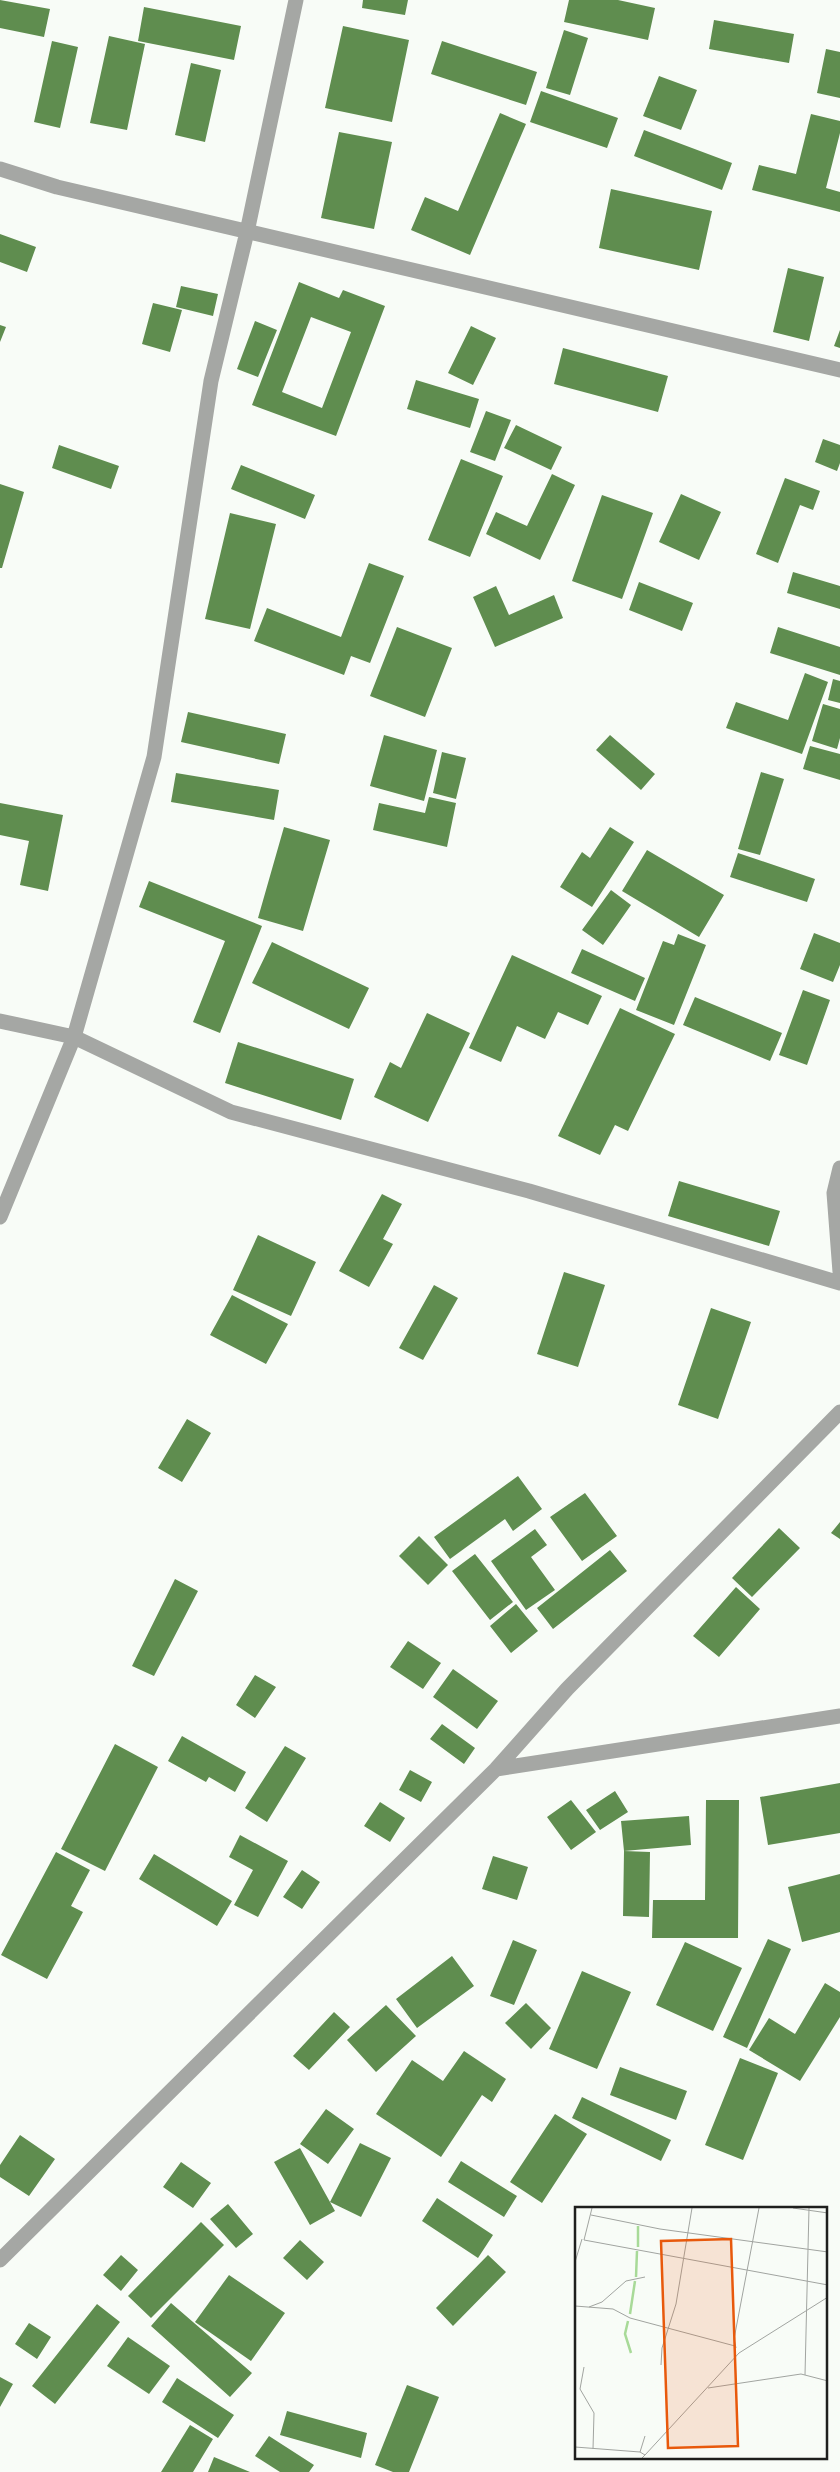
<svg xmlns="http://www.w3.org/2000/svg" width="840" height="2472" viewBox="0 0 840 2472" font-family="'IBM Plex Sans',sans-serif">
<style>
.building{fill:#5f8d4f;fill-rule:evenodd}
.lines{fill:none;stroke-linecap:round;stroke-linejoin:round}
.minor{stroke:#a5a7a4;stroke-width:15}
.inset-river{fill:none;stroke:#a8da98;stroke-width:2.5}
.inset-road{fill:none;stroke:#a1a4a0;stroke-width:1}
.view{fill:#e8590c;fill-opacity:0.15;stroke:#e8590c;stroke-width:2.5}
.inset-edge{fill:none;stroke:#1e1f1d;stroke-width:2.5}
</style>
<rect width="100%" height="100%" fill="#f8fcf7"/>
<!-- building -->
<path class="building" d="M0,0l50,9 -6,28 -44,-9z
M363,0h45l-3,15 -43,-7z
M569,0h49l37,8 -7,32 -84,-18z
M144,7l97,19 -7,34 -96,-19z
M714,20l80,14 -5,29 -80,-14z
M343,26l66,14 -17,82 -67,-14z
M564,30l24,8 -18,57 -24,-7z
M109,36l36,8 -18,86 -37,-7z
M52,41l26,6 -18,81 -26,-6z
M442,41l95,31 -11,33 -95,-31z
M826,49l14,3v46l-23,-5z
M191,63l30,7 -16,72 -30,-7z
M659,76l38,14 -16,40 -38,-14z
M541,91l77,27 -11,30 -77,-26z
M500,113l26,11 -56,131 -59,-25 14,-33 33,14z
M811,114l29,7v12l-14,55 14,4v20l-88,-22 7,-25 37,9z
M644,130l88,33 -10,27 -88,-34z
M339,132l53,10 -18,87 -53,-11z
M611,189l101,22 -13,59 -100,-22z
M0,234l36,13 -9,25 -27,-10z
M788,268l36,9 -15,64 -36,-9z
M299,282l40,16 4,-8 42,16 -49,130 -84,-31zM311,317l40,15 -29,76 -40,-16z
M181,286l37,8 -5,22 -37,-9z
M153,303l29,7 -12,42 -28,-8z
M255,321l22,9 -19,47 -21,-8z
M0,325l6,2 -6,15z
M471,326l25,12 -23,47 -25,-12z
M840,330v18l-6,-2z
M563,348l105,28 -10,36 -104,-28z
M416,380l63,19 -9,29 -63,-19z
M486,411l25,9 -16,41 -25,-9z
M516,425l46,22 -11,23 -47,-22z
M823,439l17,6v18l-3,8 -22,-9z
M59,445l60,21 -8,23 -59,-21z
M461,459l42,17 -33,81 -42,-17z
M241,465l74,30 -10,24 -74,-30z
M552,474l23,11 -35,75 -54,-26 10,-22 31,14z
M785,478l35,13 -7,19 -13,-5 -22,58 -22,-9z
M0,484l24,8 -22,76h-2z
M681,494l40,18 -22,48 -40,-18z
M602,495l51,18 -31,86 -50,-18z
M230,513l46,11 -26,105 -45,-10z
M369,563l35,13 -34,87 -19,-7 -7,19 -90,-34 13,-33 74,29z
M793,572l47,14v23l-53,-16z
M639,582l54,21 -11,28 -53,-21z
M496,586l13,29 45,-20 9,23 -68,29 -22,-50z
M397,627l55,21 -27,69 -55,-21z
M778,627l62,20v28l-70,-22z
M805,673l23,9 -26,72 -76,-26 10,-26 52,18z
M833,679l7,2v22l-12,-3z
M823,704l17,5v29l-3,11 -25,-8z
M188,712l98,22 -7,30 -98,-22z
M384,735l53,15 -13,51 -54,-15z
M610,735l45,39 -14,16 -45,-40z
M810,746l30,8v26l-37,-11z
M442,752l24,6 -10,41 -23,-6z
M761,772l23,7 -24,76 -22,-6z
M176,773l103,17 -5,30 -103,-18z
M429,797l27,6 -9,44 -74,-17 6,-27 46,10z
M0,803l63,12 -15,76 -28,-6 9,-44 -29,-6z
M284,827l46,13 -27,91 -45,-13z
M610,827l24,15 -42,65 -32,-20 22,-35 8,6z
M647,850l77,45 -25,42 -77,-46z
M738,853l77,26 -8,23 -77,-25z
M149,881l113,45 -42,107 -27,-11 32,-81 -86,-34z
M611,890l20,15 -28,40 -21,-15z
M814,933l26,10v22l-7,17 -33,-13z
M678,934l28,11 -32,80 -38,-15 27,-69 11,4z
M272,942l97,46 -20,41 -97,-46z
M582,949l63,29 -10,23 -64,-28z
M512,955l90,41 -14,29 -30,-13 -13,27 -28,-13 -16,36 -32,-14z
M803,990l27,10 -23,65 -28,-10z
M695,997l87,36 -12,28 -87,-36z
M620,1008l55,26 -47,97 -13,-6 -15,30 -42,-19z
M427,1013l43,20 -42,89 -54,-25 16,-35 11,6z
M238,1042l116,37 -13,41 -116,-37z
M679,1181l101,30 -11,35 -101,-30z
M382,1194l20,10 -19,35 10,5 -24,43 -30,-16z
M258,1235l58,27 -25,54 -58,-26z
M564,1272l41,13 -27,82 -41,-13z
M434,1285l24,13 -35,62 -24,-12z
M232,1295l56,29 -22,40 -56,-29z
M711,1308l40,14 -33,97 -40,-14z
M187,1419l24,14 -29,49 -24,-14z
M518,1476l24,33 -29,22 -8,-12 -55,40 -16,-22z
M585,1493l32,43 -35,25 -32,-44z
M840,1522v17l-9,-6z
M779,1528l21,20 -48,49 -20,-19z
M535,1529l12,16 -16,12 24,33 -29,20 -35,-49z
M419,1536l29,29 -20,20 -29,-29z
M610,1550l17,21 -74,58 -16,-21z
M475,1554l38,48 -23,18 -38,-49z
M175,1579l23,12 -44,85 -22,-10z
M736,1587l24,22 -41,48 -26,-21z
M516,1604l22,27 -27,22 -21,-27z
M408,1641l33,22 -18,26 -33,-22z
M453,1669l45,32 -21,28 -44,-32z
M255,1675l21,12 -21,31 -19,-13z
M442,1724l33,24 -11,16 -34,-25z
M182,1736l64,36 -11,20 -26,-15 -3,5 -38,-21z
M115,1744l43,23 -53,104 -44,-22z
M285,1746l21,12 -39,64 -22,-14z
M410,1770l22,12 -11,20 -22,-12z
M840,1783v50l-72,12 -8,-48z
M615,1791l13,21 -28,18 -14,-20z
M571,1800l25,32 -25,18 -24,-33z
M706,1800h33l-1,138h-86l1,-38h52z
M380,1802l25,16 -15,24 -26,-16z
M689,1816l2,29 -67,6 -3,-30z
M240,1835l48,26 -30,56 -24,-12 19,-35 -24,-13z
M624,1851l26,1 -1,65 -26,-1z
M56,1852l34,18 -19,36 12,6 -36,67 -46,-24z
M154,1854l78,47 -15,25 -78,-47z
M493,1856l35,11 -11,33 -35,-11z
M302,1870l18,12 -18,27 -19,-12z
M840,1874v58l-38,10 -14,-55z
M768,1939l23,10 -44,99 -24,-11z
M513,1940l24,10 -23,55 -24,-9z
M685,1942l57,26 -29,63 -57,-26z
M452,1956l22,30 -57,42 -21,-29z
M582,1971l49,21 -34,77 -48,-20z
M825,1983l15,9v25l-40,64 -51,-31 20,-32 26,16z
M526,2003l25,25 -20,21 -26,-26z
M386,2005l30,31 -40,36 -29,-32z
M334,2012l16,15 -41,43 -16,-14z
M464,2051l42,28 -14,23 -10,-7 -41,62 -65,-43 36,-54 31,21z
M740,2058l38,15 -35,87 -38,-15z
M620,2067l67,24 -11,29 -66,-25z
M582,2097l89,43 -10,21 -89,-43z
M326,2109l28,20 -26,35 -28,-20z
M555,2114l32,20 -45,69 -32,-21z
M20,2135l35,24 -26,37 -29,-19v-12z
M360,2143l31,15 -30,59 -31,-15z
M300,2148l35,63 -25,14 -36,-63z
M461,2161l56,35 -13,21 -56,-35z
M181,2162l30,21 -18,25 -30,-21z
M437,2198l56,37 -15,23 -56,-37z
M228,2204l25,30 -17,14 -26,-29z
M201,2222l23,23 -73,73 -23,-22z
M300,2240l24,22 -17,18 -24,-22z
M121,2255l17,15 -17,21 -18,-16z
M488,2255l18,17 -53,54 -17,-18z
M229,2275l56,38 -34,48 -56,-39z
M171,2303l81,70 -22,24 -79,-71z
M97,2304l23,18 -65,82 -23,-18z
M29,2323l22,14 -14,22 -22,-15z
M128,2337l42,29 -21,28 -42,-28z
M0,2377l13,7 -13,23z
M177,2378l57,37 -16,23 -56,-36z
M407,2385l32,12 -30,75h-16l-18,-7z
M287,2411l80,22 -6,25 -81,-23z
M190,2425l23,14 -20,33h-32z
M269,2436l45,29 -5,7h-29l-25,-16z
M214,2457l36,15h-42z"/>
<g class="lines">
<!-- minor -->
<path class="minor" d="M0,169l57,18 783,183
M0,1021l74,16 157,75 298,79 311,92
M840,1168l-6,25 6,79
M0,1217l74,-180 80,-280 57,-376 36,-149 49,-232
M496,1769l344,-53
M0,2260l496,-491 71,-80 273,-277"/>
</g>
<!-- overview -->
<g transform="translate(575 2207)">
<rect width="252" height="252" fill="#f8fcf7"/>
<path class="inset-river" d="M63,40v-21M61,70l1,-26M55,107l5,-33M53,114l-3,13 6,19"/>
<path class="inset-road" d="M17,1l-8,32 244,45M218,1l35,5M16,8l69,14 168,23M0,55l7,-23M0,99l38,3 17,9 105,28M14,100l13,-5 24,-21 19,-4M161,141l-2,-9 25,-131M86,158l1,-17 14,-44 16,-96M9,160l-4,22 14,24 -1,36M230,168l4,-167M133,181l93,-14 27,7M0,240l65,5 5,3 -4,4M65,245l5,-16M70,248l94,-102 89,-56"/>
<path class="view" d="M156,32l7,207 -70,2 -7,-207z"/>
<rect width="252" height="252" class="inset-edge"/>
</g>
</svg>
